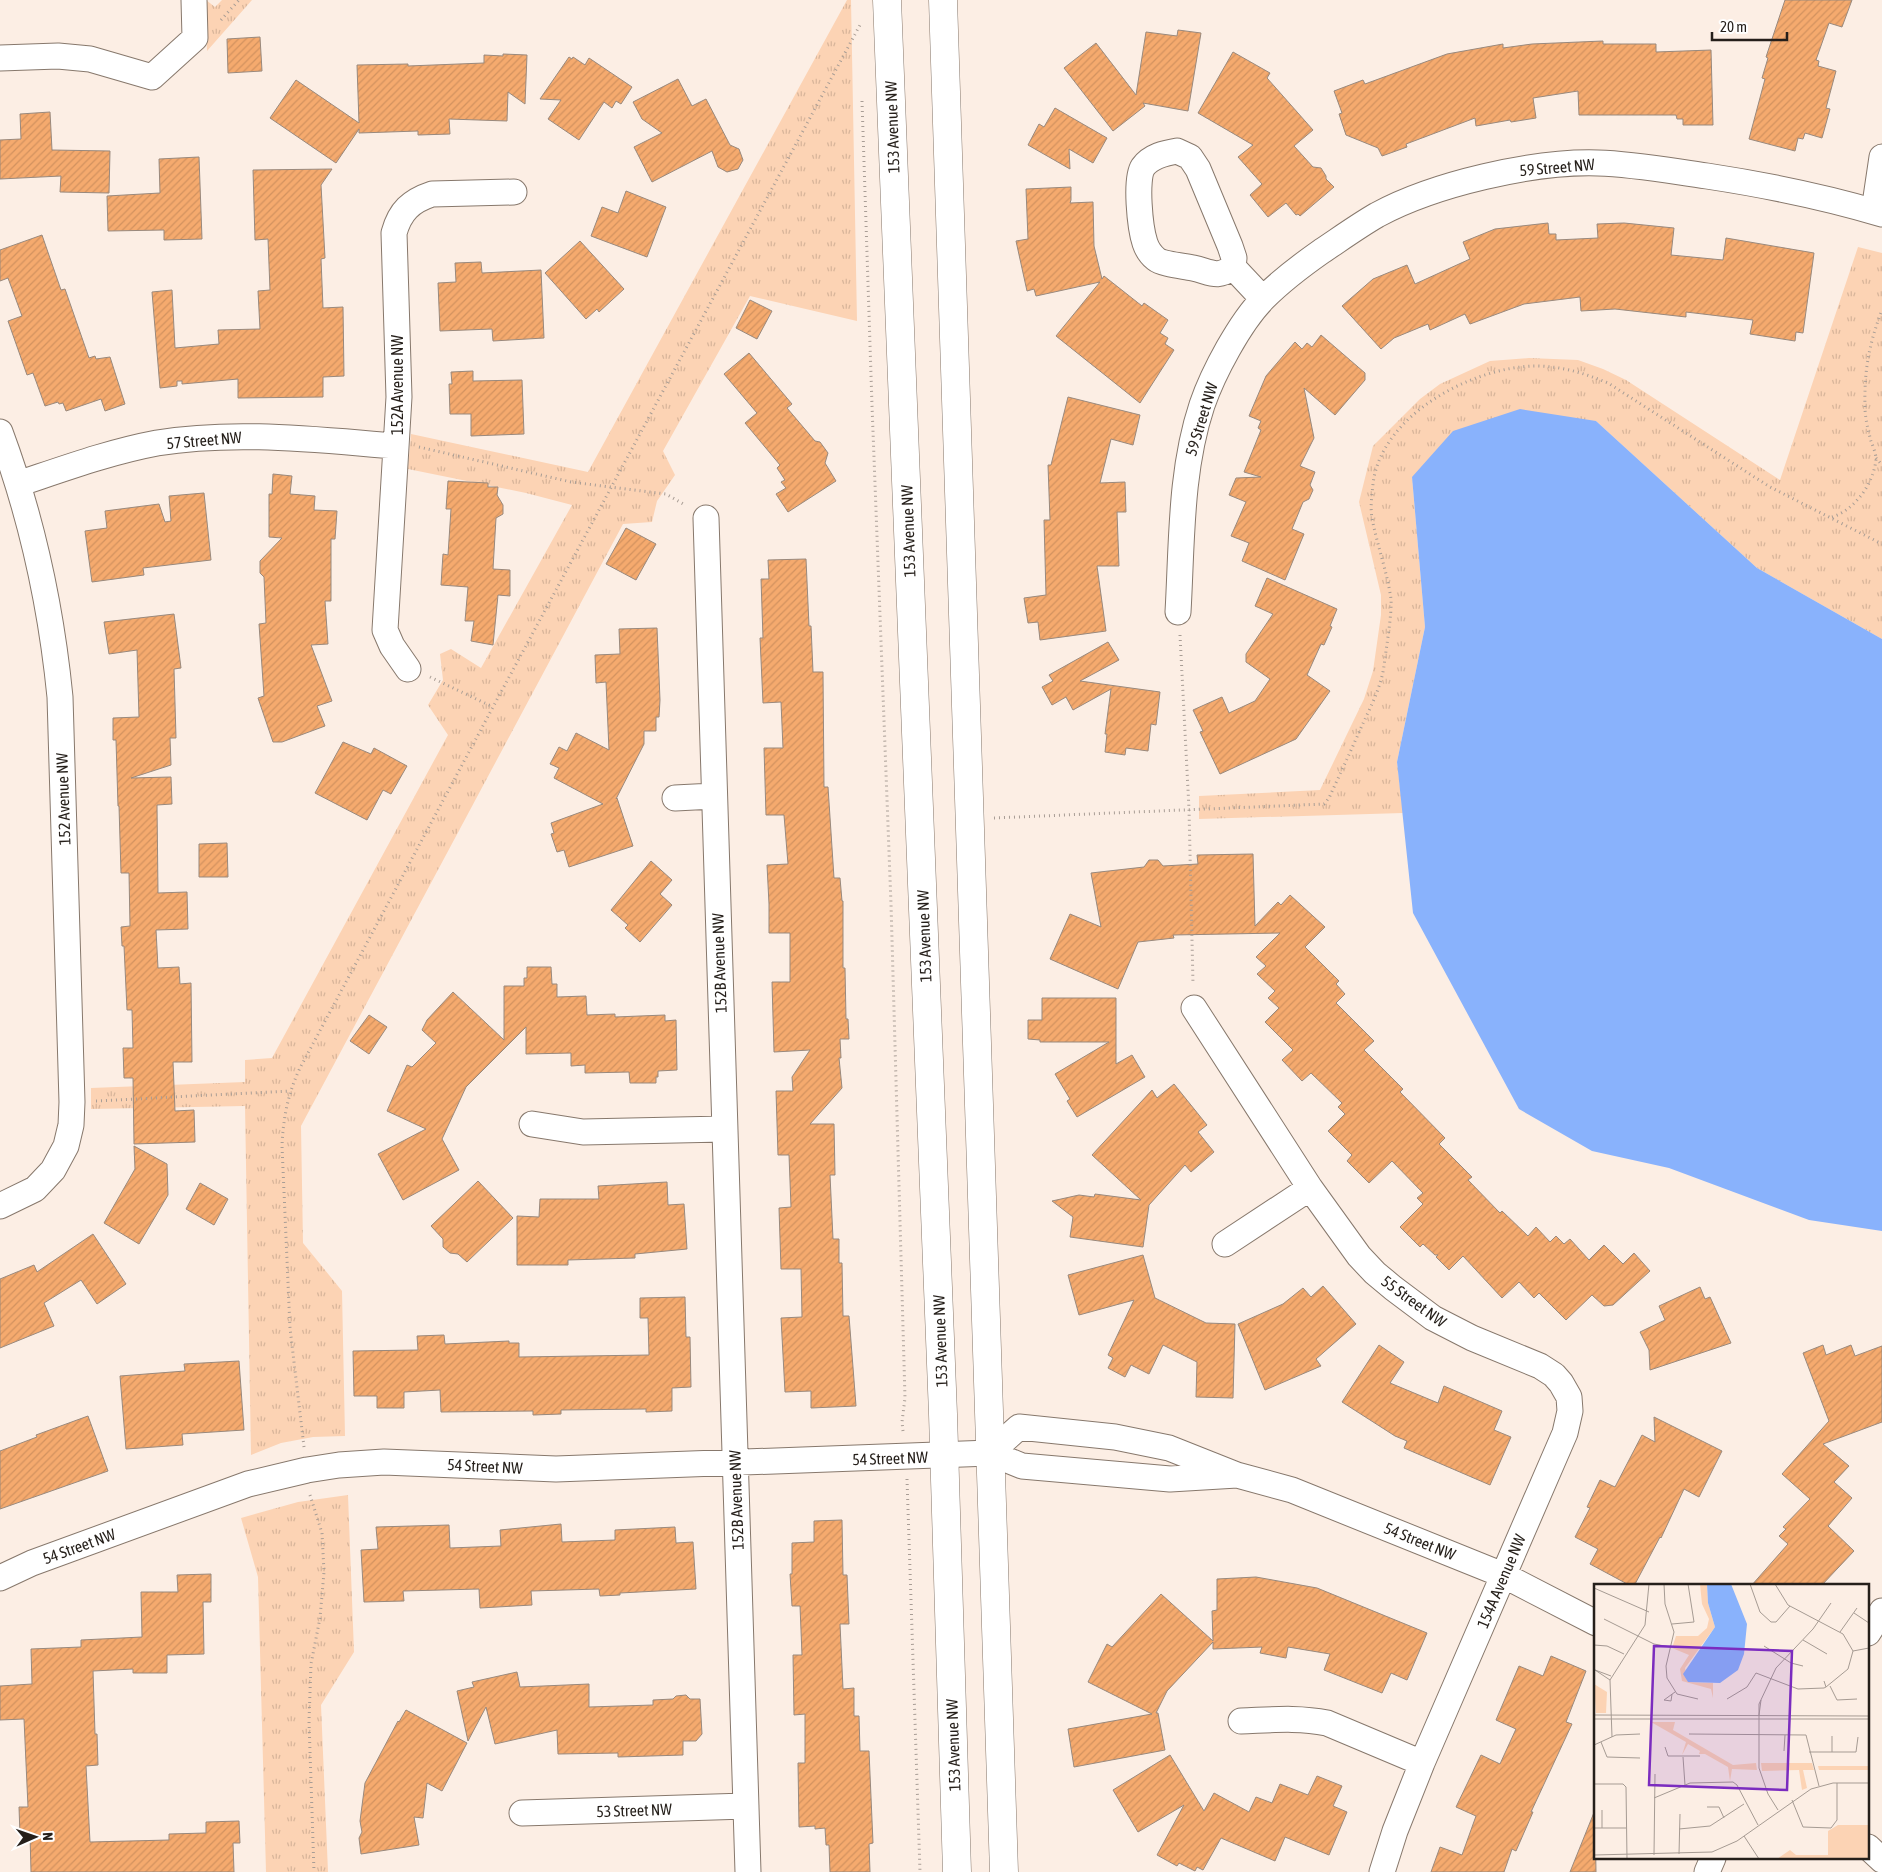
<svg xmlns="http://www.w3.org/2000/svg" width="1882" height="1872" viewBox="0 0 1882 1872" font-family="'Asap Condensed',sans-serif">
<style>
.park{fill:url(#park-tufts)}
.water{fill:#89b2fc}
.building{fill:url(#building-hatch);stroke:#99897d}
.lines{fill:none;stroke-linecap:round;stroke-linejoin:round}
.minor-casing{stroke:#87786c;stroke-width:27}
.major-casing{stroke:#87786c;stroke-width:29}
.path{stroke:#a89d95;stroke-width:3;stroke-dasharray:1 4;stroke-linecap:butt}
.minor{stroke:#fff;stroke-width:25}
.major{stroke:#fff;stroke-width:28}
.labels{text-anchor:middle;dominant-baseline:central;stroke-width:5;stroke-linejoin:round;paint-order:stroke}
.street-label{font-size:16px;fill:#251f1a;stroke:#fff}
.inset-road{fill:none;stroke:#a69b93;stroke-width:1}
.view{fill:#7b2cbf;fill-opacity:0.15;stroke:#7b2cbf;stroke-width:2.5}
.inset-edge{fill:none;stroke:#251f1a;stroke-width:2.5}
</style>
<defs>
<pattern id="park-tufts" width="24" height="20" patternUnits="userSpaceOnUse" patternTransform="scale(1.25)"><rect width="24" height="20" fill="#fcd3b4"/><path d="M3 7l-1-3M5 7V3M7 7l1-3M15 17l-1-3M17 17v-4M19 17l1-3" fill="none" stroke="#d8b59a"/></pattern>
<pattern id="building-hatch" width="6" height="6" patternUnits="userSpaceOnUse" patternTransform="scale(1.25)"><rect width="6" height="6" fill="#f5aa6e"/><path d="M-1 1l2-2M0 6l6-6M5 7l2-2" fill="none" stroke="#d2925f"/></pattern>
</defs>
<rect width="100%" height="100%" fill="#fceee4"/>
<!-- park -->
<path class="park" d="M206,0l9,7 7,-7h30l-45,51z
M847,0h4l6,321 -107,-25 -87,155 12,24 -18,26 -5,21 -29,2 -322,602 2,117 39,48 3,145 -32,1 -32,6 -30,12 -6,-349 -154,3v-21l154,-6v-22l27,-2 176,-323 -20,-30 15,-25 -3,-26 11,-5 30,19 91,-163 -46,-12 -118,-24 3,-35 177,38z
M1858,247l24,6v386l-125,-71 -161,-147 -184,56 13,150 -28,135 6,51 -204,6v-23l121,-6 44,-91 9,-28 8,-56v-20l-22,-93 14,-56 47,-47 20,-15 50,-23 39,-3 49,2 25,9 23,11 154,100z
M348,1495l6,157 -33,53 7,167h-62l-8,-295 -17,-59 57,-16z"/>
<!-- water -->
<path class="water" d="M1520,409l76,12 161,147 125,71v592l-73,-11 -140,-52 -77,-17 -73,-42 -106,-196 -16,-151 28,-135 -13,-150 41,-46z"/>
<!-- building -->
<path class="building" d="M1785,0h67l-10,27 -13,-4 -13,37 3,1 -1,5 18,5 -10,37 4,1 -8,29 -17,-5 -2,6 -5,-1 -3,13 -46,-12 16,-60 -3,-1 6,-20 -2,-1z
M1178,30l23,3 -13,78 -45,-8 2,3 -32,25 -49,-63 32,-25 40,52 10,-63 31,4z
M260,37l2,34 -34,2 -1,-34z
M1603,41v3h53v8l55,-2 2,75h-30v-6h-6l-1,-4h-97l-1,-24 -45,7 3,20 -25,4 -1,-2 -34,6 -1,-8 -69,26 1,3 -25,9 -4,-8 -32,-13 -7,-21 3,-1 -8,-22 29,-11 2,4 82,-30 56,-10v4l29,-4z
M1233,52l37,21 -3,5 46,52 -19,16 19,21 8,1 5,8v3l8,8 -34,29 -2,-2 -2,1 -10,-12 -18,14 -18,-22 12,-11 -24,-27 15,-12 -55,-32z
M503,54l24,1 -2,49 -17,-12 -1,29 -58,-2 1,15 -32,1v-4l-59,2v-4l-23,34 -66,-45 26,-38 63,43 -2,-58 51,-1v2l76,-3v-8l19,1z
M569,57l3,2 1,-2 12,8 4,-7 43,29 -11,17 -5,-3 -4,7 -8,-6 -25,38 -31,-21 13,-19 -21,-1z
M678,79l14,27 14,-7 24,46 9,4 4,11 -5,9 -11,3 -9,-5 -6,-16 -60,31 -18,-35 28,-14 -20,-14 -9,-17z
M1055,108l52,30 -14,25 -24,-14 1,20 -42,-24 11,-21 5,3z
M50,112l2,38 58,1 -1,42 -49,-1 1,-16 -61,3v-39l21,-1 -1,-25z
M199,157l3,82 -38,1v-10l-56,1 -1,-35 53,-3 -1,-34z
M332,169l-11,16 4,73 -4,1 2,49 20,-1 1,69 -21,1v20l-85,1v-19l-56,5v-3h-5v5l-17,2 -8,-96 20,-2 3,58 44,-4 -1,-14 42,-1 -2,-38 12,-1 -2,-51 -13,1 -2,-70z
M1071,187v13l-1,3 23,-1 1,44 8,33 2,-3 38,30 2,-3 24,17 -8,13 8,5 -3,6 9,6 -34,53 -84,-67 44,-54 -64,14 -2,-7 -7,2 -11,-50 12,-2 -2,-50z
M626,191l40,16 -19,50 -56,-21 11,-29 16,6z
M1548,223l1,11h7v6l42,-2 -1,-14 27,-1 50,5 -3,27 52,5 3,-22 88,15 -11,80 -7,-1 -1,9 -45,-7 3,-14 -67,-8v5l-71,-8 -34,2 -1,-14 -56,7 -54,20 -5,-10 -35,16 -2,-6 -34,14 -13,11 -39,-43 31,-27 34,-14 8,19 55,-25 -7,-17 32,-13z
M42,235l19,55 4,-1 24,69 6,-2 1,3 14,-2 15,47 -20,7 -4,-12 -35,12 -3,-8 -4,1 -1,-2 -13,4 -12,-33 -6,2 -19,-54 14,-5 -14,-38 -8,3v-31z
M580,241l44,48 -25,23 -2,-3 -11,10 -41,-46z
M481,262l1,11 59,-3 3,68 -51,3 -1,-12 -52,2 -2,-48 18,-1 -1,-19z
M750,300l22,11 -15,28 -21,-11z
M1321,335l44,38v7l-30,35 -31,-27 10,50 -14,28 15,6 -5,13 3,5 -4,9 -6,3 -11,27 12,5 -19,46 -43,-19 7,-18 -18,-7 15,-34 -17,-7 7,-17 25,-1 -17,-5 17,-42 -3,-2 3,-7 -12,-5 17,-40 29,-34 7,7 5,-6 5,4z
M749,353l43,51 -5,4 28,33 5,1 8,11 -3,10 11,18 -48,31 -12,-18 10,-6 -5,-6 4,-2 -8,-12 3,-3 -35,-42 12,-10 -33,-39z
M473,371v10l49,-1 2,54 -53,2v-22h-21l-1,-30h3l-1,-12z
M1068,397l72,18 -7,30 -22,-6 -11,44 25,-1 1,30h-9l2,54h-22l9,65 -66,9 -2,-18 -10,1 -4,-25 22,-3 -2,-75h6l-2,-55h3z
M273,474l19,2 -2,18 25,2 -1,14 23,1 -2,28h-4v62h-6l3,43 -17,1 21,56 -15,5 8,20 -43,16h-9l-15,-44 6,-2 -5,-72 7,-1 -2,-46 -4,-4v-12l22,-23 -13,-1v-43h3z
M448,481l40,2v4h10l-1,8 6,10v9l-7,4 -3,51 17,1v26l-12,-1 -5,50 -22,-4 3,-20h-9l3,-34 -27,-2 2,-31 5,1 3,-46h-5z
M204,493l7,67 -68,8 1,7 -52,7 -7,-51 22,-3 -2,-17 54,-7 6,18 6,-1 -2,-25z
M626,528l30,16 -20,36 -30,-16z
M806,559l3,67h2l2,46h10l1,115h4l6,91h6l2,23h1v67h2l1,51h2l1,20h-9l1,19h-2l3,30 -32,36h24l1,51h-5l3,64h6v24h3l1,53h6l7,90 -45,2v-17l-26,1 -4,-74 21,-1 -1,-48h-20l-2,-61 12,-1 -2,-52h-11l-2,-64h17l-1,-14 18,-27 -36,2 -2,-70h18v-49h-21v-29l-2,-39 21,-1 -4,-49h-18l-2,-67h19l-2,-46 -18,1 -3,-65h3l-2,-59h8l-1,-19z
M1267,578l70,31 -7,17 2,1 -8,18 -3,-1 -14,31 23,16 -34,48 -76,35 -20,-42 3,-1 -10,-21 29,-13 7,16 26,-12 15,-22 -24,-17v-8l27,-40 -18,-8z
M174,614l7,54 -7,1 2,69h-6l1,27 -40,13 40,-1 1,27 -15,1 1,88 29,-1 1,37 -32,1 2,38 21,-1 1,17 11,-1 1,79h-19l2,49 19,-1 1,32 -61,2 -1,-66h-9l-1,-30h10l-1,-38h-5l-3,-64h-2l-1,-19 9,-1 -1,-53h-8l-2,-67h-1l-2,-66h-3v-22l26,-1 -2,-67 -28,4 -5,-32z
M657,628l3,72 -1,17h-3v14h-12v13l-28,55 1,-1 16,48 -64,21 -5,-17 -7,2 -6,-18 3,-1 -3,-10 52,-19 -49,-26 5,-10 -9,-4 9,-17 8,4 9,-18 33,17 -3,-68 -10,1 -1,-28 25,-1 -1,-25z
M1108,642l11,18 -39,21 80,11 -4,33 -5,-1 -3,27 -22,-3 -1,7 -20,-3 2,-18h-2l6,-45 -38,21 -7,-13 -14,8 -10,-18 11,-6 -4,-6z
M343,742l28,12 3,-6 33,18 -16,28 -8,-4 -16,30 -52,-27z
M227,843l1,34h-29v-33z
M1253,854l2,72 23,-24 3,3 9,-10 35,32 -20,20 34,34 -3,3 9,10 -9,9 38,38 -10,9 39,39 -3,3 45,46 -6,6 33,33 -4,3 32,33 2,-2 26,25 8,-9 14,15 6,-6 8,8 6,-5 19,21 15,-15 19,19 11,-11 16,18 -37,34 -9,1 -12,-11 -26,25 -27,-27 -5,5 -15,-16 -17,16 -39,-42 -14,14 -13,-13 2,-2h-3l-12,-11 -3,3 -20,-20 23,-23 -6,-6 6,-5 -31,-32 -23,22 -22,-22 5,-6 -24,-24 17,-17 -7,-7 4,-4 -31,-30 -9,8 -20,-21 11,-10 -28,-28 14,-14 -11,-10 7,-7 -18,-17 9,-8 -10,-9 24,-24 -107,2 1,3 -36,4 -20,47 -68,-30 20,-45 31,13 -10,-54 53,-6 5,-7h9l5,6 35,-2 -1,-9z
M651,861l21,19 -12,14 12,11 -32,37 -15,-14 3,-3 -17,-15z
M527,967h24l1,17h5v13l29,-1 1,19 28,-1v3l50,-2v6l11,-1 1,50 -19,1v6h-2v6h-26l-1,-11 -44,1v-8l-14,1v-13l-45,1v-27l-60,60 -24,52 17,31 -56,30 -25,-46 48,-25 -39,-18 20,-46 5,2 24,-24 -14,-13 5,-10 26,-28 51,48v-54h20v-8h3z
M1042,998h74v66l16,-9 13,22 -68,40 -10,-16 3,-2 -15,-25 54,-32h-69v-2l-12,-1v-19h14z
M369,1015l18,12 -18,27 -19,-13z
M1174,1084l33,41 -9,7 16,20 -23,20 -6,-7 -36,40 -6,42 -73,-10 3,-20 -21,-16 27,-6 15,2 1,-3 46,6 -49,-45 60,-65 5,8z
M134,1146l33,18 1,31 -29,49 -35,-21 31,-54z
M478,1181l35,37 -46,44 -9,-8 -8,-1 -7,-6v-8l-12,-13z
M667,1182l1,23 16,-1 3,45 -52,5v4l-67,2v5h-51v-49l22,1 1,-18h59l-1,-13z
M200,1183l28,16 -14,26 -28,-16z
M93,1234l33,50 -29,20 -16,-24 -37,23 10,23 -54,22v-69l34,-14 3,7z
M1143,1255l12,43 51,25 29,1 -2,74 -37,-1 1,-35 -34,-17 -14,29 -18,-9 -6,12 -17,-9 5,-10 -5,-3 26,-55 -55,15 -11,-40z
M1323,1286l33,38 -40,35 5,7 -56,24 -27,-66 45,-20 20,-16 8,9z
M1700,1287l5,12 5,-2 21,46 -81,27 -1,-20 -9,-18 25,-12 -6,-14z
M685,1297l1,40h4l1,50 -19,1v23l-26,1v-3l-85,1v4l-28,1v-4l-92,1 -1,-22 -36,2v16h-27v-12h-23l-1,-45 65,-1 -1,-14 27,-1 1,9 64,-3v2h10v14l130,-2 -1,-37h-8v-20z
M1379,1345l25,17 -14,21 48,20 6,-17 58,25 -8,19 17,7 -21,48 -86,-37 3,-7 -12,-5 -53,-34z
M1823,1345l3,10 25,-10 4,11 27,-10v76l-59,22 26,22 -15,16 18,16 -24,28 26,25 -33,35h-70l37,-42 -9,-8 7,-7 -3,-2 27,-28 -28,-25 47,-53 -26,-68z
M239,1361l5,69 -62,4 1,11 -57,4 -6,-73 65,-5 -1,-7z
M88,1416l20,55 -108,38v-58l37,-14 -1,-2z
M1654,1417l68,34 -23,46 -15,-8 -23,49 -1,-1 -26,49h-3l-41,-22 8,-15 -23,-12 15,-29 -3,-1 13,-27 15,7 27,-52 13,7z
M842,1520l1,55h4l2,49h-9l3,65 11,-1v28h5l1,35h9l4,92 -4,1 1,28h-40l-1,-27h-3l-1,-17 -10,1v-3l-16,1 -1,-64h7v-49l-11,1 -1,-60h9l-2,-49h-8l-2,-32h2v-31l22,-1v-21z
M561,1524l1,18 53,-2v-10l60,-3 1,16 17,-1 3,47 -76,4v2l-20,1 -1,-7 -68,2 1,14 -52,3 -1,-19 -76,2 1,10 -40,1 -3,-52 17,-1 -2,-22 73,-2 1,23 51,-2 -1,-16z
M211,1574v28h-8l1,52 -37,1v18h-34v-4l-40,2 2,63h2l1,31 -12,1 4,76 79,-2v-6l37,-1v-11l33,-1 1,22h-7l1,29h-203l-1,-38 -10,1 -1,-28h9l-4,-88 -24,1v-34l32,-2 -1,-35 50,-2v-7l61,-3 -1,-45h37l-1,-17z
M1256,1577l61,11 110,45 -20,47 -16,-7 -9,20 -58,-23 6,-16 -42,-7 -2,11 -26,-5 2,-6 -49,2v-7l-46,49 -11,22h2l7,37 -91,17 -6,-38 84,-15 -64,-32 19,-38 5,3 49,-53 52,47 -1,-30 5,-1v-31z
M1551,1656l35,15 -20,51 6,2 -41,88h2l-17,39 -4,-2 -8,23h-73l9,-25 22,8 14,-39 -20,-9 25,-52 19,9 16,-35 -20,-9 23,-54 24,10z
M517,1672l3,15 69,-3v23l64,-2v-5l20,-1 3,-3 10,-1 4,4h10l2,35 -6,7h-13v14l-65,2v-4l-60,1 -1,-24 -62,14 -9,-37 -18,34 -11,-50 17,-4 -2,-5z
M406,1710l61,33 -25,48 -15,-8 -4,35 -9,-1 5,28 -58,9 -2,-16 3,-6 -2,-11 5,-38 33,-62 1,1z
M1170,1755l34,56 10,-18 35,19 7,-15 16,6 8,-19 28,11 9,-19 25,10 -9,20 14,6 -18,43 -44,-18 -10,24 -54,-23 -18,32 -6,-3 -2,4 -16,-8 -2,3 -20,-11 27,-50 -46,27 -25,-42z
M1595,1810l1,62h-26z"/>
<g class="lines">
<defs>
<path id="minor" d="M0,58l58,-2 32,3 62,18 43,-39 -1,-38
M1874,211l8,-54
M1233,267c-16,12 -22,5 -40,1 -9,-2 -31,-4 -37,-9 -5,-4 -9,-10 -11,-16 -5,-15 -10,-64 -2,-76 8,-11 22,-14 34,-16l13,6 8,12 32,77 4,12 -1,9 30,32
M0,432c32,86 51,174 60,265l12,405 -1,23 -5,21 -13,24 -18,19 -35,17
M18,484c45,-15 91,-32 139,-41 79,-13 160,-3 239,3
M706,518l42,1354
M1178,612c4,-69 2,-141 24,-207 11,-32 38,-83 62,-107 18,-18 38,-33 58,-47 18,-12 36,-25 55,-36 57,-31 156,-54 221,-52 36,1 73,8 109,13 59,9 118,21 175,38
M408,669l-16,-23 -7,-16 14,-233 -5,-164c6,-22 17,-32 38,-39l82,-2
M675,798l39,-2
M1194,1008l116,180 49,68 16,17 18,15 40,30 39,20 68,28 14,9 7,8 8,14 1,14 -5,22 -143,330 -27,68 -13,41
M532,1124l51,8 141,-3
M1225,1244l85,-56
M990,1453l29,-26 96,10 54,11 68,27 55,15 211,85 93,48
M0,1578l32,-15 216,-79 59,-14 32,-5 45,-3 172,7 434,-16 32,13 148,13 67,-4
M1868,1633l14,-22
M1241,1721c29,-1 57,-4 86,2l95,40
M522,1813l224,-7
M1868,1847l14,13
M1707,1872l6,-14"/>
<path id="major" d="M887,0l56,1414 14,458
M943,0l61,1872"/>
</defs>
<!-- minor casing -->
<use href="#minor" class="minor-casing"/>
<!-- major casing -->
<use href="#major" class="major-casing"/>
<!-- path -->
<path class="path" d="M221,20l18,-20
M862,101l10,304 19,499 14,494 -3,24 1,9
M419,447l152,35 95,12 19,11
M1876,458l6,7
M1832,517c23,-7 42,-34 44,-58 0,-5 -3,-13 -5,-18 -3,-11 -6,-23 -6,-34 -1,-36 4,-63 17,-97
M1180,635l9,174 4,175
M430,677l63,30
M994,818l330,-14 5,-6c10,-22 21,-45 31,-68 9,-20 21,-42 24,-64 2,-17 8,-51 7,-67 -4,-28 -14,-54 -19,-81 -2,-11 0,-23 1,-34 8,-69 99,-117 162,-118 26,0 49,7 73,17l162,104 112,57
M96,1101l194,-10
M304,1447l-14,-119 -8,-182c1,-27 6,-53 18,-78l193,-361 367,-682
M907,1479l13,393
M310,1495l12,38 2,39 -4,46 -9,46 -2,57 5,151"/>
<!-- minor -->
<use href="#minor" class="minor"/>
<!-- major -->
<use href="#major" class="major"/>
</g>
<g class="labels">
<!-- street labels -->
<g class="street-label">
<text transform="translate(892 127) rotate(-92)">153 Avenue NW</text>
<text transform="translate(1557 167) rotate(-5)">59 Street NW</text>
<text transform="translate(397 385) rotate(-90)">152A Avenue NW</text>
<text transform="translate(1201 419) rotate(-73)">59 Street NW</text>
<text transform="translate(204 440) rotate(-5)">57 Street NW</text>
<text transform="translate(908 531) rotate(-92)">153 Avenue NW</text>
<text transform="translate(63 799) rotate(-92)">152 Avenue NW</text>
<text transform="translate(924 936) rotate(-92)">153 Avenue NW</text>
<text transform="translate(719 963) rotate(-92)">152B Avenue NW</text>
<text transform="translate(1414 1301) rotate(36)">55 Street NW</text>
<text transform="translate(940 1341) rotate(-92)">153 Avenue NW</text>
<text transform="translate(890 1458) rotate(-2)">54 Street NW</text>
<text transform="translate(485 1466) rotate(3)">54 Street NW</text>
<text transform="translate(736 1500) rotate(-92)">152B Avenue NW</text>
<text transform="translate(1420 1541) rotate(22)">54 Street NW</text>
<text transform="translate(79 1546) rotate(-20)">54 Street NW</text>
<text transform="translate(1501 1581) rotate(-67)">154A Avenue NW</text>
<text transform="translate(953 1745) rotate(-92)">153 Avenue NW</text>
<text transform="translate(634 1810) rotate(-2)">53 Street NW</text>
</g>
</g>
<!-- overview -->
<g transform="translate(1594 1584)">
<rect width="275" height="275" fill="#fceee4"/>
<path d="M106,0h7l1,19 7,24 -30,41 3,14 25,1v15l-2,-9 -29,-8 -2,-12 9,-14 -17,-7 4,-12h22l9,-8 2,-9 -7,-15zM0,100l13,8 -1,21h-10zM57,138h24l-2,8 60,35 23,-2 1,7 -25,-1 -2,12 -2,-14 -23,-13h-6l1,-3 -12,-7 -6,11 4,-13zM167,179h51l2,7h-11l4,18 -5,2 -3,-20 -37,1zM224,182h51v4h-50zM244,241h31v34h-92l13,-9 6,5h32v-24z" fill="#fcd3b4"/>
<path d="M113,0h24l16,40 -3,30 -6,16 -18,13 -32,-1 -5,-8 32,-47 -7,-24z" fill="#89b2fc"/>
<path class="inset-road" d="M70,0l1,20 9,28 -8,34 1,12 10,16 21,5M156,0l10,28 11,10h5l14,-16M181,0l13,21 55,29 10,17 16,-3M0,4l55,24M260,29l15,10M10,35l50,25 16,3M78,40l22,-2 -6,-38M246,48l17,-24M209,56l24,14M0,61l13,1 17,8M170,62l27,17 12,3M16,96l-15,-10 16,6M236,102l7,14 20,-1M232,103l22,-18 5,-18M78,110l-1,7 -7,-1 11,-8M133,115l20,-12 9,-14 42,16 26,-1 2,-1 -2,-6M0,131l275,1M165,131l2,-15M0,135h275M95,150l117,1 13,51M18,153l-2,-57 35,-55 4,-41M7,158l6,15 33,1M0,161l22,-10 24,-1M71,163l3,9h32M190,167l1,-16M215,168h47l2,-15M238,168v-16M89,173l2,28M0,200h29l3,3 1,72M60,214l36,-15 43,-1 4,3 21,40M198,216l11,27 28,1 6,-8v-37M113,223h12l5,11M8,226v18M184,226l-10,-16 -9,-26v-64l17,-36 37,-39 18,-26M0,244h32M85,245l31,-3 34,-22M150,252l15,23M85,270l1,-40M0,271l118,-3 25,-11 74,-52 22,-6h36M60,271l1,-81"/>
<path class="view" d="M60,62l138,5 -5,139 -138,-5z"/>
<rect width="275" height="275" class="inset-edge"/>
</g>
<!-- north arrow -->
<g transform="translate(35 1837) rotate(88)" stroke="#ffffff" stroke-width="4" paint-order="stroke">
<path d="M0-4L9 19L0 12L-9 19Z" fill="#251f1a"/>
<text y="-8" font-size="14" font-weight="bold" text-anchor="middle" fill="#251f1a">N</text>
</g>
<!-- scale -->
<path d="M1712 32v8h75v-8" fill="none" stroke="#251f1a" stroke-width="2.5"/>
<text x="1720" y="32" font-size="15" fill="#251f1a" stroke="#ffffff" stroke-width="4" paint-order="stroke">20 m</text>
</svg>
